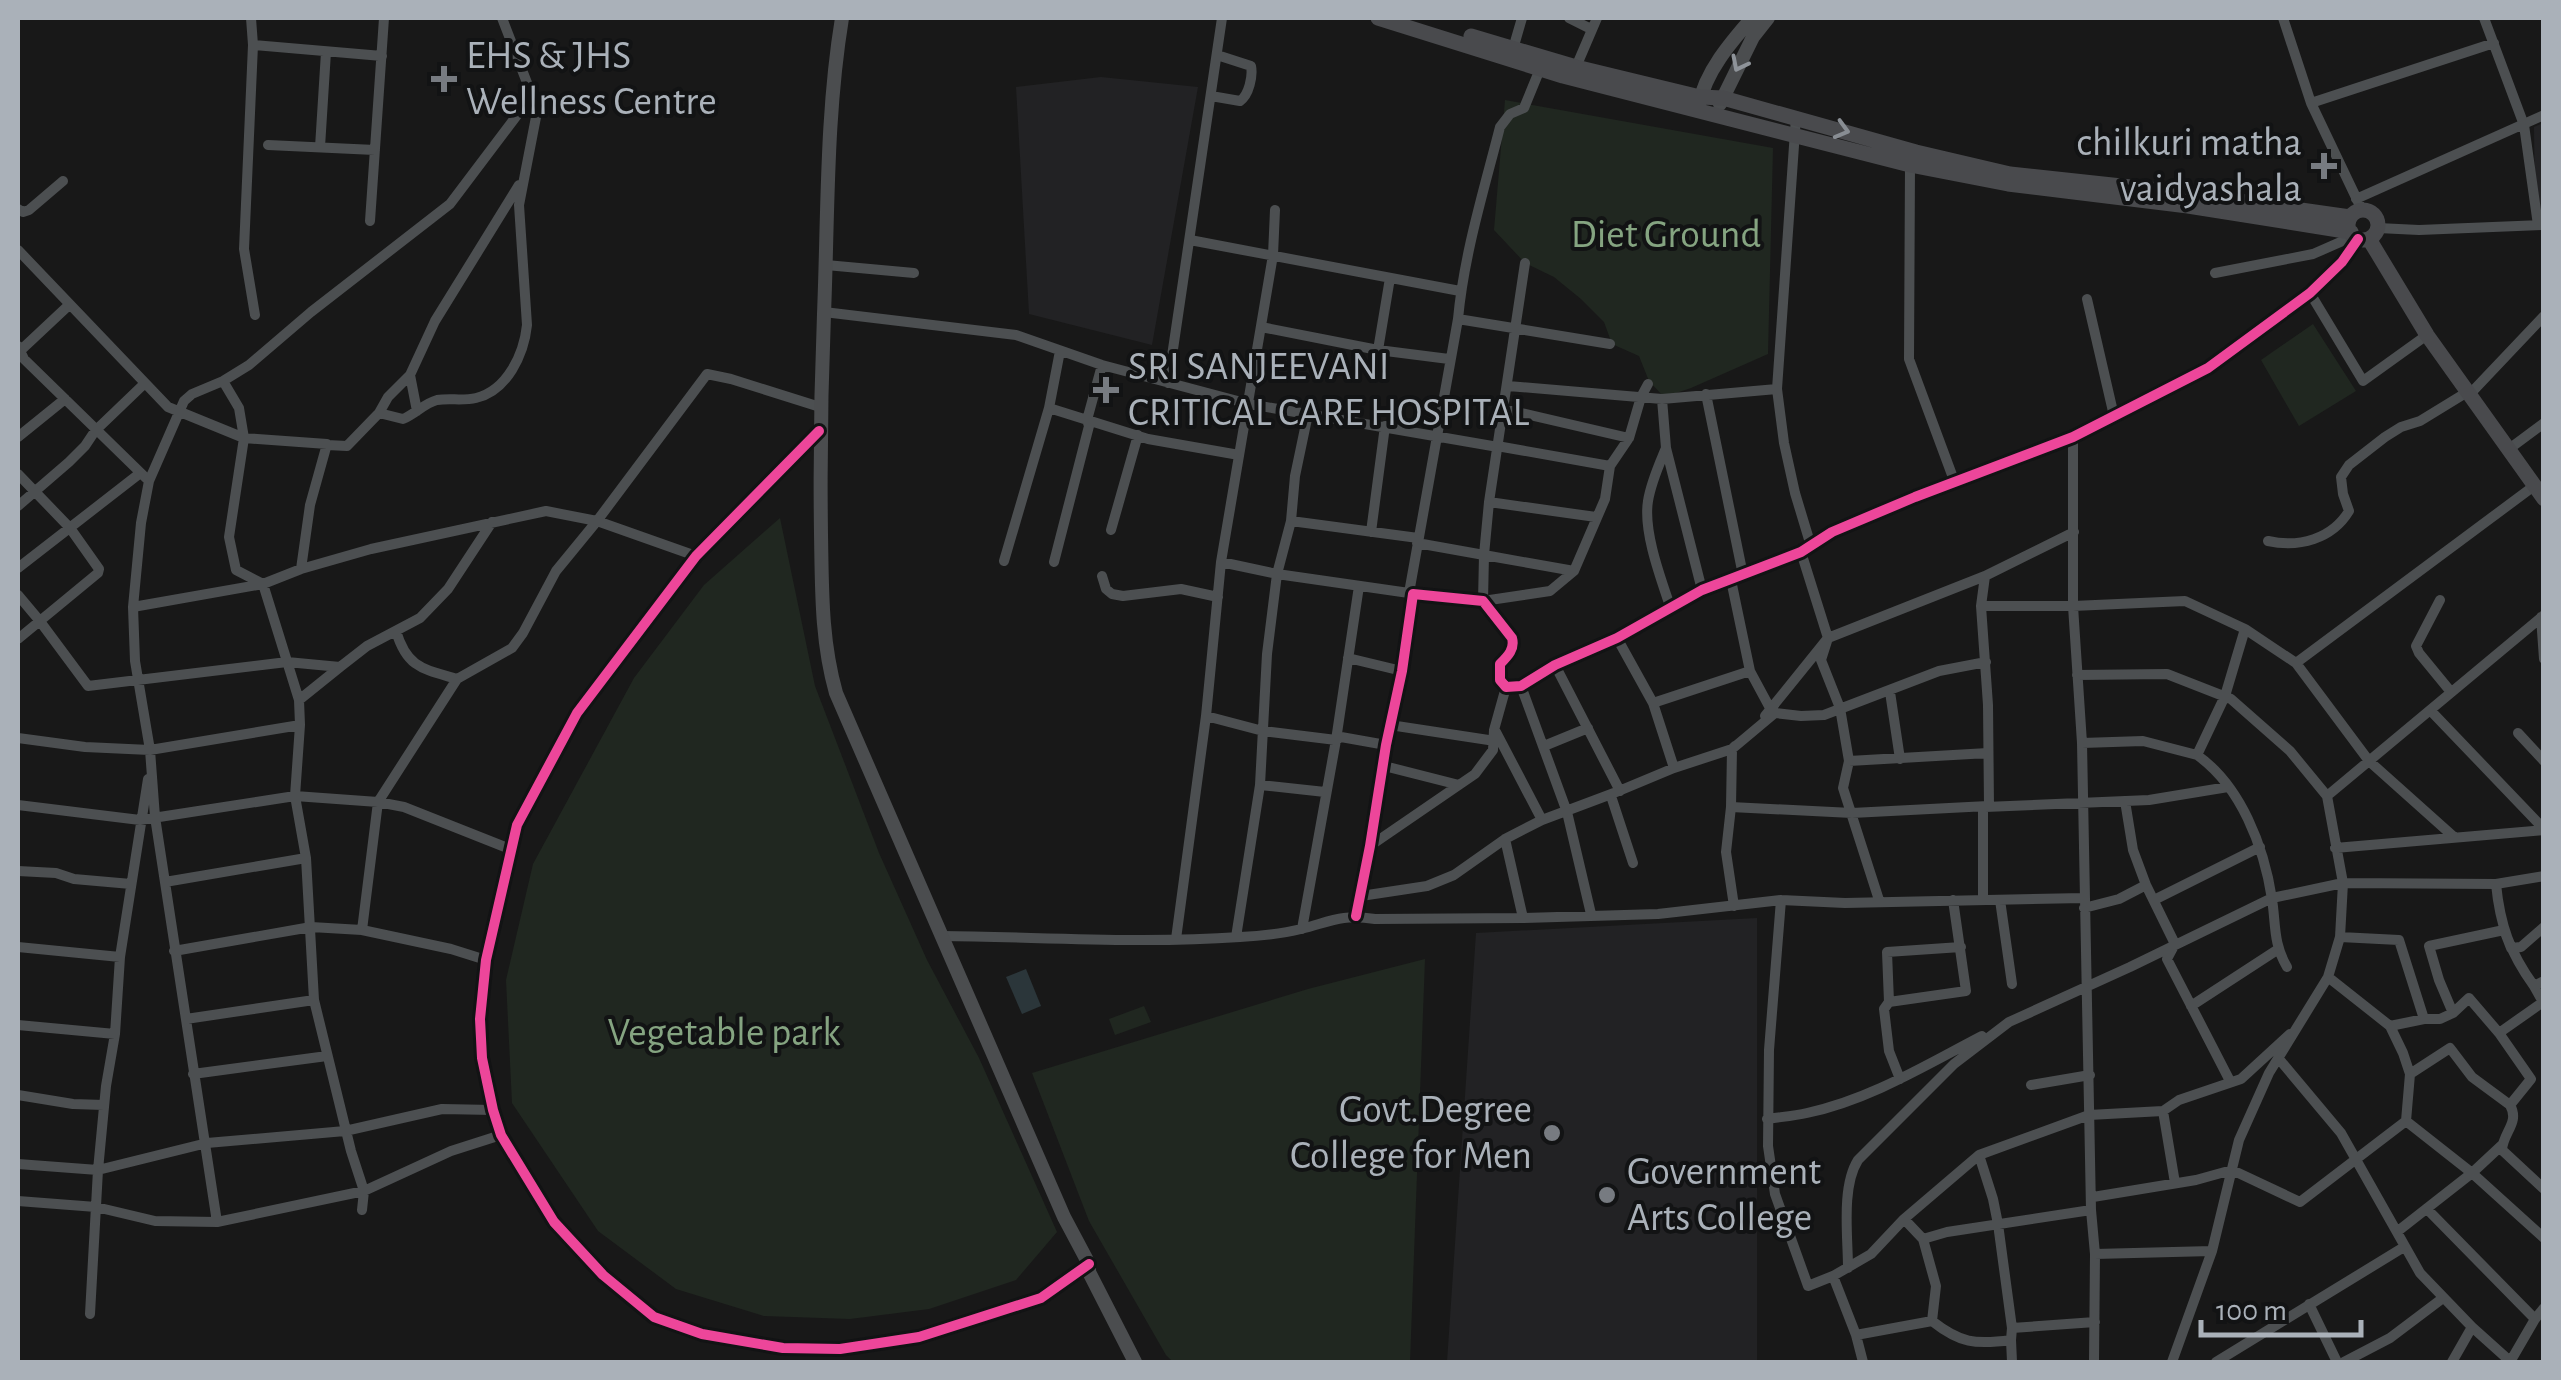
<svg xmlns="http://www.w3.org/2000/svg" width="2561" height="1380" viewBox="0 0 2561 1380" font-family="'Alegreya Sans',sans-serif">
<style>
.built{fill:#222224}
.green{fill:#202720}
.water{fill:#2b363a}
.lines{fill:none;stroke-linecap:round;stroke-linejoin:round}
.minor{stroke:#4c4f51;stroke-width:10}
.secondary{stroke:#4b4d4f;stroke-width:14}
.primary{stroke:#494a4d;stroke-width:15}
.cycleway-casing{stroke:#121314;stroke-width:16}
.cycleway{stroke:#ed469a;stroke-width:10}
.oneway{stroke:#8e9399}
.oneway2{stroke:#888d93}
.poi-dot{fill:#777b81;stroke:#121314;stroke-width:4}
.labels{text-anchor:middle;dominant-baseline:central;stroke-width:8;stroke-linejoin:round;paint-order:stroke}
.poi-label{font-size:40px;fill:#aab1b9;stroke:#121314;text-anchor:start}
.park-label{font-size:40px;fill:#85a481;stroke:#121314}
</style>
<rect width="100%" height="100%" fill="#181818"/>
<!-- built -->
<path class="built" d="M1101,77l97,10 -46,258 -123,-31 -13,-227z
M2543,123v87l-8,1 -1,-84z
M1757,918v444h-310l29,-429z"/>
<!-- green -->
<path class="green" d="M1505,100l268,48 -5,206 -77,34 -27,9 -15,-16 -10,-25 -27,-12 -8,-22 -23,-23 -27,-22 -29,-14 -31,-33z
M2313,324l43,67 -57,35 -38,-66z
M780,518l35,168 64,167 48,107 52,98 78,174 -41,48 -87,29 -79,10 -86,-3 -88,-27 -78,-58 -86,-128 -6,-123 27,-116 101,-186 70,-93z
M1425,959l-15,403h-237l-7,-7 -77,-134 -57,-148 276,-84z
M1144,1006l7,16 -36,13 -6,-16z"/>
<!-- water -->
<path class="water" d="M1026,969l15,37 -19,8 -16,-37z"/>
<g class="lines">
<!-- minor -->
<path class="minor" d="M251,18l2,27 -9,204 11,66
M1569,18l22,11
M2283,18l28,85 51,107
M2484,18l40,107 14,100
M253,45l129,11
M1513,49l9,-31
M1576,67l21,-49
M1211,96l29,5c9,-6 13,-25 11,-35l-34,-11
M2311,103l183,-60
M1796,117l-19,272 7,54 11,50 16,53
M268,145l107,5
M320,147l6,-95
M1910,165l-1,194 46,124
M2356,199l188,-84
M18,209l5,3 6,-2 34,-29
M370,221l14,-203
M2378,228l41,2 123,-5
M1190,240l270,51
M18,250l150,157 76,31 -15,99 7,33 27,14 38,-15 70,-20 175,-38 51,10 99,35
M1525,263l-36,239 -5,53 90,16
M826,265l88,8
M2215,273l98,-19 41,-18
M2310,293l53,88 64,-46
M2087,299l27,117
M824,312l192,23 86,30 147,39 249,43
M1458,319l152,25
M1261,327l117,23 71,9
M18,346l6,13 125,122
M21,350l48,-45
M1378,350l12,-72
M410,375l7,36
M223,381l16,27 5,30 83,6 -17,61 -9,64
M1168,383l54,-365
M1508,386l154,13 115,-10
M1706,394l37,181
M2470,394l74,-78
M1662,399l4,49 36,142
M1049,408l99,31 91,16
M1504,409l125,29
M379,413l9,-16 22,-22 25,-54 84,-136
M819,431l-123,125 -119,157 -60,112 -31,135 -6,59 2,39 11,52 8,25 53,87 49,53 51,42 48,17 81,14 57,1 79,-12 122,-39 48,-34
M18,437l47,-38
M2073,437v169l9,137 9,467 4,44 -1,108
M327,445l20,1 32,-33 24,6c12,-5 22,-16 34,-19 13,-2 26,1 39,-2 31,-7 48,-44 51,-73l-8,-120 18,-93 -6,-18
M1497,446l113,20
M1666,448c-7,17 -15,34 -18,53 -5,31 13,78 23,108
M2509,449l35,-26
M18,474l52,54 29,41 -1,4 -80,66
M1489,502l107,15
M18,506l51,-44 16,-16 10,-15 49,-47
M1291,521l127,17
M1111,530l27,-95
M1371,532l14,-106
M2268,541c31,7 64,-2 81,-30l-6,-17 -2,-17 8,-12 36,-28 16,-10 19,-6 49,-30
M1417,543l67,12 -1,46 67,-10 24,-20 31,-72 5,-33 19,-28 12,-41 7,-13
M1801,552l27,86 -7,22 19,48 9,53 -6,27 36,112
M1004,561l45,-153 11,-57
M1054,562l35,-136 -2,-6 15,-55
M1221,562l56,12 132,19
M18,568l121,-94
M1102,576l4,13 6,5 11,2 58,-7 37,8
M1731,580l19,91 21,39
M1413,594l-4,-1 49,-274c6,-65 26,-129 42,-192l10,-13 14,-6 16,-39
M18,595l21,25 49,66 199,-24 53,5 27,-21 53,-28 28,-29 44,-67
M2440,600l-24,46 3,7 32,39
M1981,606h92l112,-5 60,28 -20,67 -28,59 -54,-14 -61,2
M133,607l130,-23 36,116 1,25 -5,71 11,62 8,142 37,151 13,40 -2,19
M2541,617l3,42
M2245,629l51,34 238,-177
M396,631c11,37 27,38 61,48
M1617,638l36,65 21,65
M1348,658l54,13
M2296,663l73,98 85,76
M1555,665l65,126
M2077,675l90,-1 64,25 59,52 37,45
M1521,686l46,126 24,102
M1890,692l10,67
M299,700l41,-33
M1653,703l97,-32
M2430,710l114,119
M1206,716l57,15 73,9 5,-3 45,8
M1765,716l63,-78 157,-62
M1390,725l105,16
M1496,732l46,88
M2518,733l26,28
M18,738l67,9 65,3 150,-25
M1544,746l44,-18
M2197,755c44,31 67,92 75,144 4,26 1,44 15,68
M1849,761l139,-8
M1384,766l75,19
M1260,785l65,7
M1614,793l-3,3 22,67
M2125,801l8,49 13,35 29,59 -8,15 63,122
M18,805l122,15 155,-24 83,6 26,5 106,42
M1731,807l121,6 136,-7
M1985,807l164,-7 79,-13
M1505,839l18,79
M1370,846l105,-72 18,-24 1,-20 12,-43
M2335,848l209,-18
M18,871l38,2 18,6 57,5
M165,882l141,-24
M2496,884c4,41 14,69 38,102l10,-5
M1361,896l66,-10 27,-11 51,-36 37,-19 72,-27 60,-25 58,-19 43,-36 26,3 23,-1 115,-44 47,-9
M1781,900l-12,150 -1,96 7,48 33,92 25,-10 38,-22 33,-35 75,-64
M1983,900v-93l6,-1 -1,-101 -7,-99 4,-30 89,-44
M2000,900l12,84
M2154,900l106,-53
M1734,906l-8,-54 5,-45 1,-58 3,-3
M2084,908l35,-9 27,-14
M1356,916l14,-70 16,-101 16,-74 11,-77 70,7 29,37c3,11 -4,18 -12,26v16l6,7 15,-1 34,-21 62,-27 85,-48 99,-38 31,-20 83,-35 158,-60 135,-69 102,-75 32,-31 16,-23
M1302,929l34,-189 23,-154
M362,930l16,-128 79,-123 55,-31 11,-15 33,-62 41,-50 110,-147 24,5 89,28
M942,936c99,1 199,8 298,1 21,-1 41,-3 61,-8 31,-8 40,-15 74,-10l148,-1 135,-4 123,-14 64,3 239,-5
M1236,937l24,-152 7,-131 10,-80 14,-53 4,-45 13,-62
M2340,937l59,3 25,79
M1176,939l30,-223 15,-154 52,-307 2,-45
M18,947l102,10
M174,951l137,-24 51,3 89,19 35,11
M2328,977l62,49 34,-7h16l13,-6 16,-15 30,35 44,-31 -9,-16
M1889,1002l77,-11 -13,-91
M2191,1006l86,-56
M2453,1013l-14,-33 -10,-34 75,-16 7,18 10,-1 23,-20
M186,1019l128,-19
M18,1025l97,9
M2390,1026l13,27 7,21
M2279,1059l62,74 79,140 52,54 39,35
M193,1074l134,-18
M1900,1079l-11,-28 -5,-42 5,-7 -2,-50 74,-5
M2031,1085l59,-10
M18,1095l55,9 31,1
M2510,1105c10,18 -7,27 -8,45l42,39
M2163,1111l12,72
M1767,1119c13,-2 27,-3 40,-6 62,-13 119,-48 175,-77
M2406,1121l66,52 72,65
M18,1164l80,6 109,-27 138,-12 97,-22 51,1
M2093,1197l103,-17 36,-10 68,32 106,-81 4,-47 40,-26 22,29 38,28 21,-26 -32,-46
M18,1201l78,6 59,14 62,1 147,-31 87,-40 50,-16
M2427,1209l108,110 9,-11
M1904,1219l19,20 13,47 -4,35
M217,1222l-62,-405 -5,-67 -15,-89 -2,-54 8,-84 8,-42 35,-80 8,-7 31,-13 26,-16 62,-53 139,-108 77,-102 4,-9 -29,-75
M2398,1231l74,-58 30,-28
M1923,1239l24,-7 144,-22
M2095,1254l117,-3
M1848,1268c0,-31 -7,-81 10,-108l96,-96 55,-42 121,-55 142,-69 71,-15 153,1 48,-8
M1833,1276l23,59 7,27
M2309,1304l28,58
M90,1314l8,-144 8,-84 9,-52 5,-77 28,-178
M2012,1328l-14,-104 -5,-25 -14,-44 110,-40 74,-4 16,-11 62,-21 49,-45
M1856,1335l76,-14c28,22 43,24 79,19l1,-12 83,-6
M2011,1340l1,22
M2172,1362l40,-111 27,-111 30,-67 59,-96 12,-40 3,-54 -16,-87 217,-181
M2216,1362l188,-115
M2344,1362l46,-24 53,-40
M2452,1362l20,-35
M2510,1362l25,-43"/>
<!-- secondary -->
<path class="secondary" d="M842,18c-16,97 -14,197 -18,296 -3,73 -4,146 -3,220 1,54 0,106 15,159l228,524 25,47v8l46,90
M1720,104l33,-67 15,-19
M1699,105c6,-33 32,-63 53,-87"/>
<!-- primary -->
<path class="primary" d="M1378,18l185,58 347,89 98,19 180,22 163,26
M1471,36l105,31 124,30 23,1 193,54 94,22 167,18 173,25
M2348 225a15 15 0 1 1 30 0a15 15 0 1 1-30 0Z
M2369,239l58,96 117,164"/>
<defs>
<path id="cycleway" d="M819,431l-123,125 -119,157 -60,112 -31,135 -6,59 2,39 11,52 8,25 53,87 49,53 51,42 48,17 81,14 57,1 79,-12 122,-39 48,-34
M1356,916l14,-70 16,-101 16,-74 11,-77 70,7 29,37c3,11 -4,18 -12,26v16l6,7 15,-1 34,-21 62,-27 85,-48 99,-38 31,-20 83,-35 158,-60 135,-69 102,-75 32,-31 16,-23"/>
</defs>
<!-- cycleway casing -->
<use href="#cycleway" class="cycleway-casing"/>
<!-- cycleway -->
<use href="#cycleway" class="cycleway"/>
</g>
<!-- one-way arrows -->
<defs><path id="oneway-chevron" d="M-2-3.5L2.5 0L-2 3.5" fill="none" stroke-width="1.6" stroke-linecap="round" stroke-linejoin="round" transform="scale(2.5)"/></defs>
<use class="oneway" href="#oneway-chevron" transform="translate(1739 64) rotate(117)"/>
<use class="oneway2" href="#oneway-chevron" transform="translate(1842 130) rotate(16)"/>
<!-- markers -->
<g class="poi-dot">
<path d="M439 64h10v10h10v10h-10v10h-10v-10h-10v-10h10z"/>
<path d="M2319 151h10v10h10v10h-10v10h-10v-10h-10v-10h10z"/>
<path d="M1101 375h10v10h10v10h-10v10h-10v-10h-10v-10h10z"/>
<circle cx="1552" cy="1133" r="10"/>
<circle cx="1607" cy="1195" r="10"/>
</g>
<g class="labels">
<!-- poi labels -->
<g class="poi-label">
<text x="466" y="56">EHS &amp; JHS<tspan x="466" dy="46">Wellness Centre</tspan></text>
<text x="2302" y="143" text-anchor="end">chilkuri matha<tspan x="2302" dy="46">vaidyashala</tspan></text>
<text x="1128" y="367">SRI SANJEEVANI<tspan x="1128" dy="46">CRITICAL CARE HOSPITAL</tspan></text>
<text x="1532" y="1110" text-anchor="end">Govt.Degree<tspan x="1532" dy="46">College for Men</tspan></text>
<text x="1627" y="1172">Government<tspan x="1627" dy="46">Arts College</tspan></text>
</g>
<!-- park labels -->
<g class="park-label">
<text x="1666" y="235">Diet Ground</text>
<text x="724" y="1033">Vegetable park</text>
</g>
</g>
<!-- border -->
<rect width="2561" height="1380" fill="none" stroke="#aab1b9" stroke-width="40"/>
<!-- scale -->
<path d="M2201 1320v15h160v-15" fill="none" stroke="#aab1b9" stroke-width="5"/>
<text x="2216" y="1320" font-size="30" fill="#aab1b9" stroke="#121314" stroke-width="8" paint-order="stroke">100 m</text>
</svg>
